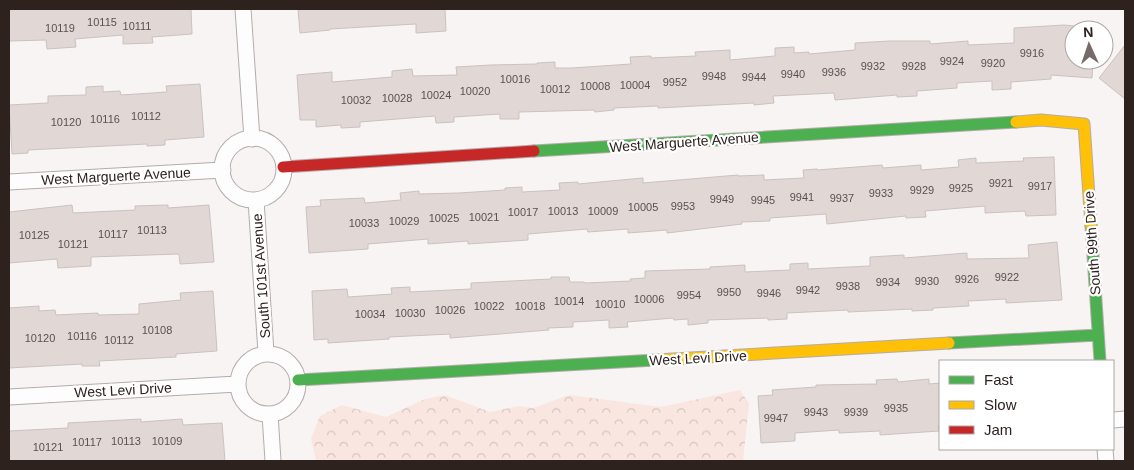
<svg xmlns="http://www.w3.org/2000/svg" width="1134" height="470" viewBox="0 0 1134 470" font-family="Arial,sans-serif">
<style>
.forest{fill:url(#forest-crowns)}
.building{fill:#e1d8d6;stroke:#cac2c0}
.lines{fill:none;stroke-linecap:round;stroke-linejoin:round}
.street-casing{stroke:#b3acaa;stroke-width:17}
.fast-casing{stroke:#b3acaa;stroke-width:13}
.slow-casing{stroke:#b3acaa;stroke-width:13}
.jam-casing{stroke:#b3acaa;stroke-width:13}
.street{stroke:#fefdfd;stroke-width:15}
.fast{stroke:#4caf50;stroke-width:11}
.slow{stroke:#ffc107;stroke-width:11}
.jam{stroke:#c62828;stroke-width:11}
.labels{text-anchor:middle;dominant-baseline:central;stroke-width:4.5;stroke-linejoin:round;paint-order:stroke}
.number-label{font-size:11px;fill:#5b504d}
.street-label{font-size:14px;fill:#2e221f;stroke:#fff}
</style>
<defs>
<pattern id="forest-crowns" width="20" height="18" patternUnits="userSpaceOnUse" patternTransform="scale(1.25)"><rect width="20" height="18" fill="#f9e6e1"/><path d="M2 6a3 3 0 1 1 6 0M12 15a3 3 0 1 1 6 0" fill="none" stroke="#d6c5c1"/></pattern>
</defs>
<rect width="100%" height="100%" fill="#f8f4f3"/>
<!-- forest -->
<path class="forest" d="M740,390l9,14 -6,57h-427l-5,-22 9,-23 22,-11 44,12 39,-18 20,-4 45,17 29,-6 14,2 36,-13 92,12z"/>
<!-- building -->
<path class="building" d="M9,9h182l1,25 -40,3 1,6 -30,1v-9l-48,4 1,8 -29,2 -1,-9 -37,1z
M298,9h147l1,22 -30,2v-9l-86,5v1l-30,3z
M1064,25l10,1v34h19l-1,18 -41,-3v4l-40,3v7l-19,1v-9l-35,2v5l-40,3v5l-20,1v-2l-62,5 -1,-7 -61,3 1,7 -20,2v-2l-96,5v-2l-44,2v2l-19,2 -1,-2 -75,2v7h-19v-5l-46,3v5l-18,1 -1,-7 -75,6v5l-19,1v-3l-25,2v-7h-16l-3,-45 35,-3v10l60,-5v-6l20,-2 1,7 44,-1 -1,-8 35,-2 46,-1v-1l18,-1v6h17l59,-4 -1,-7 21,-1v2l45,-2 -1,-4 35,-2v10l45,-4v-8l19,-1v6l15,-1v2l46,-4v-7l34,-2h41v3l38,-3v4l46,-2v-15z
M1125,45v54l-26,-21z
M200,84l4,53 -39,3v5l-18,1v-2l-119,6v3l-16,1 -3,-49 39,-2v-7l38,-1v-8l17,-1v6l17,-1 1,4 46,-3 -1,-6z
M1054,157l2,58 -30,1 -1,-5 -40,2v-7l-60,5 1,6 -20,1v-2l-79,8 -1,-10 -56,4v3l-29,1 1,2 -75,9v-3l-39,3v-4l-40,3 -1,-3 -59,5v6l-60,4v-3l-40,3v-5l-60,5v5l-59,4 -3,-46 15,-1 -1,-6 44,-2 1,5 36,-3 -1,-7 19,-2v3l40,-1 46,-3v-2l17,-1v5l38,-2 -1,-7 19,-1v2l65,-6v5l95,-8v1l26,-1v5l40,-2 -1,-8 14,-1v1l65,-5 1,3 38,-3v5l38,-3 -1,-7 18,-2v5l48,-2 -1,-3z
M72,205l1,8 62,-3v-4l33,-1v3l41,-3 5,57 -34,2 -1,-10 -88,3v9l-33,2 -1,-9 -48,4v-51z
M1057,242l5,58 -56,3v-4l-38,2 1,5 -36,2v2l-21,1v-2l-64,3v-2l-61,3v6l-19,1v-2l-60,2v3l-20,2v-6l-14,1 -1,-2 -46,4 1,5 -19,1v-8l-36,2v5l-25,1 1,2 -99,8v-4l-61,3v2l-46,3 -15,1v-4l-14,1 -2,-49 35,-2 1,8 44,-3 -1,-6 19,-1v5l61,-3v-6l80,-4v-2h18l1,5h14l1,1 46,-2 -1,-2 15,-1v-7l65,-2v-2l35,-2v7l45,-2v-6l18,-1v6l62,-3v-9l34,-2v3l63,-5v6l62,-1 -1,-13z
M213,291l4,60 -41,3v3l-77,4 1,5h-18v-2l-73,4v-60l30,-2v5l16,-1 1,5 42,-2v2l41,-1v-10l42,-4 -1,-7z
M897,379l1,3 31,-3v5l11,-1v43h-2l1,5 -59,4v-4l-41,2v-3l-44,3v8l-34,2 -3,-47 15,-1 -1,-5 44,-3v-2l61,-1 -1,-4z
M141,419v3l41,-3 1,6 39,-2 3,38h-216v-30l59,-3v-5z"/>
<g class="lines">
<defs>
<path id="street" d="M243,9l9,130
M222 169a31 31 0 1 1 62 0a31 31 0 1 1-62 0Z
M9,182l214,-12
M256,200l10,153
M238 384a30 30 0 1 1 60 0a30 30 0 1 1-60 0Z
M9,397l228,-13
M270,414l3,47
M1113,420l12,-1
M1105,449l1,12"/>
<path id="fast" d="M534,151l482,-29
M1091,225l9,136
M949,343l149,-8
M298,380l358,-20"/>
<path id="slow" d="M1016,122l25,-2 43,4 7,101
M656,360l293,-17"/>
<path id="jam" d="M283,167l251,-16"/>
</defs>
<!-- street casing -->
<use href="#street" class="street-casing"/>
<!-- fast casing -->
<use href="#fast" class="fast-casing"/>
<!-- slow casing -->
<use href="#slow" class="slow-casing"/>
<!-- jam casing -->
<use href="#jam" class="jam-casing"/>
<!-- street -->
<use href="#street" class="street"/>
<!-- fast -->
<use href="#fast" class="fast"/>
<!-- slow -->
<use href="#slow" class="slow"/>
<!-- jam -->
<use href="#jam" class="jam"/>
</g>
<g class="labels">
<!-- number labels -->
<g class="number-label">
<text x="102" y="22">10115</text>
<text x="137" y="26">10111</text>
<text x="60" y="28">10119</text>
<text x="1032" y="53">9916</text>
<text x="952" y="61">9924</text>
<text x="993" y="63">9920</text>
<text x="873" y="66">9932</text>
<text x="914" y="66">9928</text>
<text x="834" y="72">9936</text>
<text x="793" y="74">9940</text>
<text x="714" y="76">9948</text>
<text x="754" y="77">9944</text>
<text x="515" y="79">10016</text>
<text x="675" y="82">9952</text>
<text x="635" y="85">10004</text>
<text x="595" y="86">10008</text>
<text x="555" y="89">10012</text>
<text x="475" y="91">10020</text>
<text x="436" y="95">10024</text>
<text x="397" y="98">10028</text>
<text x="356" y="100">10032</text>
<text x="146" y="116">10112</text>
<text x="105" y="119">10116</text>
<text x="66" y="122">10120</text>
<text x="1001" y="183">9921</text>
<text x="1040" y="186">9917</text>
<text x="961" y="188">9925</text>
<text x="922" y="190">9929</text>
<text x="881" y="193">9933</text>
<text x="802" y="197">9941</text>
<text x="842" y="198">9937</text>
<text x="722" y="199">9949</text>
<text x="763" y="200">9945</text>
<text x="683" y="206">9953</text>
<text x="643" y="207">10005</text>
<text x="563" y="211">10013</text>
<text x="603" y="211">10009</text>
<text x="523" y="212">10017</text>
<text x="484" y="217">10021</text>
<text x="444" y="218">10025</text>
<text x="404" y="221">10029</text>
<text x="364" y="223">10033</text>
<text x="152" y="230">10113</text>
<text x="113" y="234">10117</text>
<text x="34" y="235">10125</text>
<text x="73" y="244">10121</text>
<text x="1007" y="277">9922</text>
<text x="967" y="279">9926</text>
<text x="927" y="281">9930</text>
<text x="888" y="282">9934</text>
<text x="848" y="286">9938</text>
<text x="808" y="290">9942</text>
<text x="729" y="292">9950</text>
<text x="769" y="293">9946</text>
<text x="689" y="295">9954</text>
<text x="649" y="299">10006</text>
<text x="569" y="301">10014</text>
<text x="610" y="304">10010</text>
<text x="489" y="306">10022</text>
<text x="530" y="306">10018</text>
<text x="450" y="310">10026</text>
<text x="410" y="313">10030</text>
<text x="370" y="314">10034</text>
<text x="157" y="330">10108</text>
<text x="82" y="336">10116</text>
<text x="40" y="338">10120</text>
<text x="119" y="340">10112</text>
<text x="896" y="408">9935</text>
<text x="816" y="412">9943</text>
<text x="856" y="412">9939</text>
<text x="776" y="418">9947</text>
<text x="126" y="441">10113</text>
<text x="167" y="441">10109</text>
<text x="87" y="442">10117</text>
<text x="48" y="447">10121</text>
</g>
<!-- street labels -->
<g class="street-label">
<text transform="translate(684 142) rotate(-4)">West Marguerte Avenue</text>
<text transform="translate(116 176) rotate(-3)">West Marguerte Avenue</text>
<text transform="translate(1092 243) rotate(-94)">South 99th Drive</text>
<text transform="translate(261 276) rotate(-94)">South 101st Avenue</text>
<text transform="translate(698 358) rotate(-3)">West Levi Drive</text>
<text transform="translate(123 390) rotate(-3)">West Levi Drive</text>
</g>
</g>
<!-- border -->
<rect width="1134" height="470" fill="none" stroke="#2e221f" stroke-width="20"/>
<!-- legend -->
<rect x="939" y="360" width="175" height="90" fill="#ffffff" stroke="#aba7a5"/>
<rect x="949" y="376" width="25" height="8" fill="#4caf50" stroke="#aba7a5"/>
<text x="984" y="385" font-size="15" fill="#2e221f">Fast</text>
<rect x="949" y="401" width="25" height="8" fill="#ffc107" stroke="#aba7a5"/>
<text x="984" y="410" font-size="15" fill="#2e221f">Slow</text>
<rect x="949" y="426" width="25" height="8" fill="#c62828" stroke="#aba7a5"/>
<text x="984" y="435" font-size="15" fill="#2e221f">Jam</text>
<!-- north arrow -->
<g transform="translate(1089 45) rotate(357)"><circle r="24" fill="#ffffff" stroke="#aba7a5"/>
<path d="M0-4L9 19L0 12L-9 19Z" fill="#756c69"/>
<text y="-8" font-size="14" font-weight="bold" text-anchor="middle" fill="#2e221f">N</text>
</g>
</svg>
